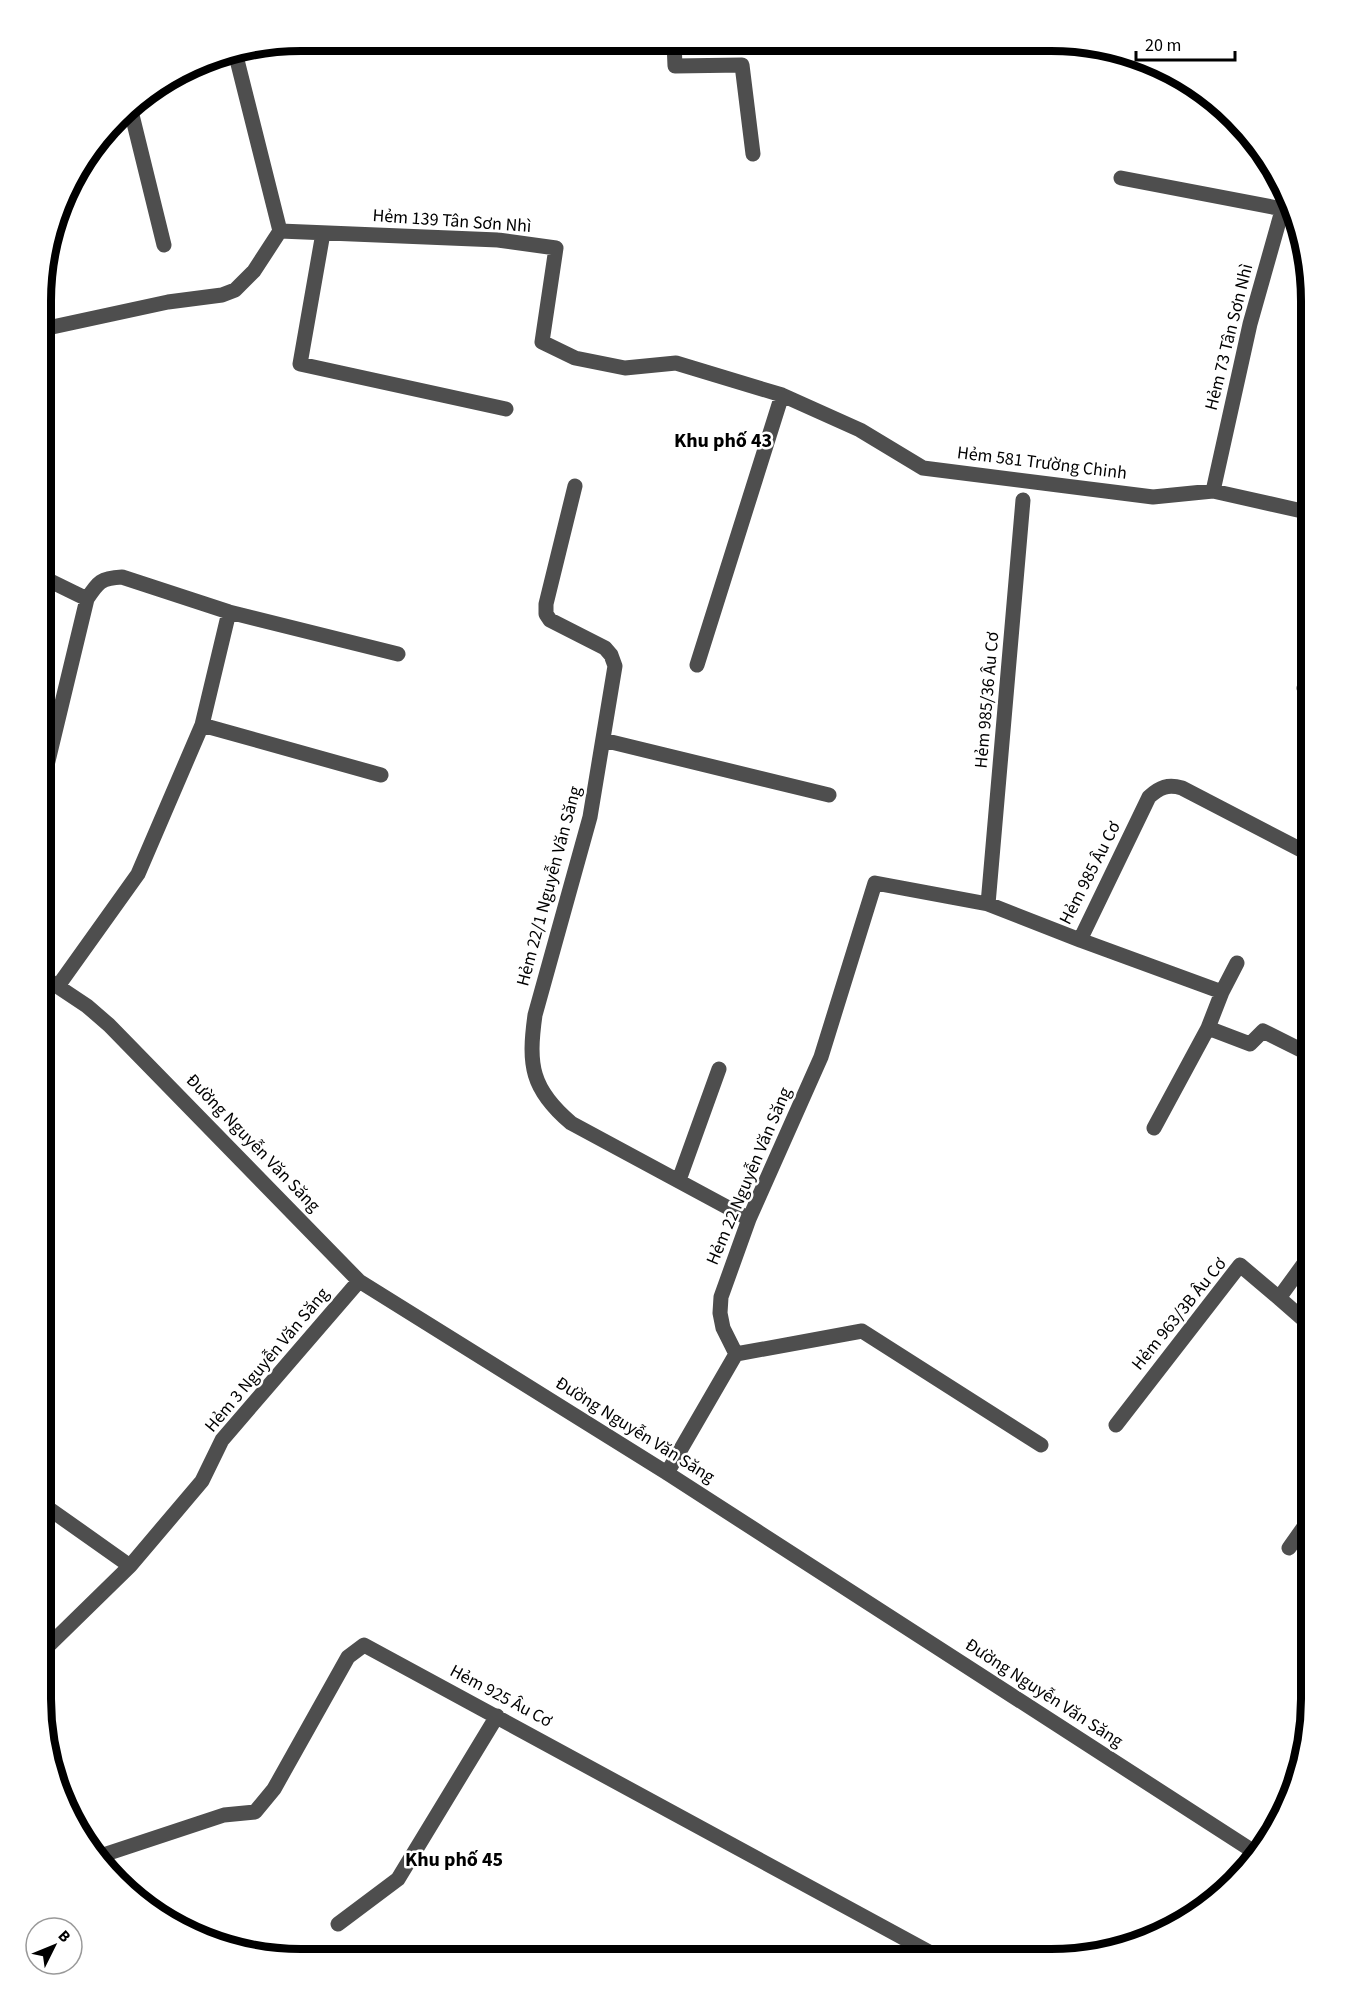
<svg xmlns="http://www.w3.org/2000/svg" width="1352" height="2000" viewBox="0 0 1352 2000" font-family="'Source Sans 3',sans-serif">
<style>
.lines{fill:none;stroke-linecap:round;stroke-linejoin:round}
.minor{stroke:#4e4e4e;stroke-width:15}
.labels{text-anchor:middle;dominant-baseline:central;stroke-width:5;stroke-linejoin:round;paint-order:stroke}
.street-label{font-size:18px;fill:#000;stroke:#fff}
.neighbourhood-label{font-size:20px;font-weight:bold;fill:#000;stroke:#fff}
.rim{fill:none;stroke:#000;stroke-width:8}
</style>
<rect width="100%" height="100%" fill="#fff"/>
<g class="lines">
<!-- minor -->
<path class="minor" d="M674,42l1,24 67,-1 11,89
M235,52l45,179
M127,109l5,6 32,130
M1121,178l162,31
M280,231l218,9 58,8 -14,94 33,16 50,10 51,-5 106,32 78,35 63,38 230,29 60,-6 98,22
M323,233l-23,131 206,45
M43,329l125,-27 54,-7 13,-5 19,-19 26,-40
M575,486l-29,118v10l4,6 55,28 6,7 4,11 -25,151 -55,198c-7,50 -4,74 36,108l178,96
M1213,491l37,-167 37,-131
M42,577l45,22
M697,665l85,-270
M1304,688l7,-14
M202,725l179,50
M603,740l226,55
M42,786l45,-187c11,-17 14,-21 35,-22l107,35 169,42
M988,904l35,-404
M1080,940l142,52 15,-29
M42,976l45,30 22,19 250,256 308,192 592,382
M58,986l80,-112 64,-149 27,-113
M1208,1028l42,16 13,-13 38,19
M1154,1128l54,-100 14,-36
M679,1180l40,-111
M1311,1326l-32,-28 32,-44
M736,1354l126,-23 179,114
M1116,1425l124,-160 39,33
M667,1473l69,-119 -13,-26 -3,-15 1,-16 28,-78 72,-162 54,-174 113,21 92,36 69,-143c11,-10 19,-13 33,-9l129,67
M41,1503l89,63
M1289,1548l22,-31
M41,1653l89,-87 72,-85 20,-41 137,-159
M94,1858l130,-43 31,-3 19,-23 74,-132 16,-12 578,314
M338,1924l60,-45 99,-163"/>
</g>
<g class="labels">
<!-- street labels -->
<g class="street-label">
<text transform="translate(452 221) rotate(4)">Hẻm 139 Tân Sơn Nhì</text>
<text transform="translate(1229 337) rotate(-76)">Hẻm 73 Tân Sơn Nhì</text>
<text transform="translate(1042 463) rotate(7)">Hẻm 581 Trường Chinh</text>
<text transform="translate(987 700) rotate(-85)">Hẻm 985/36 Âu Cơ</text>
<text transform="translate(1090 873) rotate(-63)">Hẻm 985 Âu Cơ</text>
<text transform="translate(549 886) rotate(-75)">Hẻm 22/1 Nguyễn Văn Săng</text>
<text transform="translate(253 1143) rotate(46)">Đường Nguyễn Văn Săng</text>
<text transform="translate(749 1176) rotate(-67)">Hẻm 22 Nguyễn Văn Săng</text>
<text transform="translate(1179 1314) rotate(-51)">Hẻm 963/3B Âu Cơ</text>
<text transform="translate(267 1360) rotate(-50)">Hẻm 3 Nguyễn Văn Săng</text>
<text transform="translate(635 1430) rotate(32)">Đường Nguyễn Văn Săng</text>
<text transform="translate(1044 1693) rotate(33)">Đường Nguyễn Văn Săng</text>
<text transform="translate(501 1696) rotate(28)">Hẻm 925 Âu Cơ</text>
</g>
<!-- neighbourhood labels -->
<g class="neighbourhood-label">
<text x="723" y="441">Khu phố 43</text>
<text x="454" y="1860">Khu phố 45</text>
</g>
</g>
<!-- crop -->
<path d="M0 0H1352V2000H0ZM301 51H1051A250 250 0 0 1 1301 301V1699A250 250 0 0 1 1051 1949H301A250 250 0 0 1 51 1699V301A250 250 0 0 1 301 51Z" fill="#fff" fill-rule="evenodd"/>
<path class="rim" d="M301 51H1051A250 250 0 0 1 1301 301V1699A250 250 0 0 1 1051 1949H301A250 250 0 0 1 51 1699V301A250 250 0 0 1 301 51Z"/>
<!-- north arrow -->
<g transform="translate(54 1946) rotate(47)"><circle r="28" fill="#ffffff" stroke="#999999" stroke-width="1.5"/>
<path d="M0-4.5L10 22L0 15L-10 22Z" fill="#000000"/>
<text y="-9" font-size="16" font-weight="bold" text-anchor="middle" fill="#000000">B</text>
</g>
<!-- scale -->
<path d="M1136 51v9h99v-9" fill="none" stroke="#000000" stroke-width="3"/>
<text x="1145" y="51" font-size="18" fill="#000000" stroke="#ffffff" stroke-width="4.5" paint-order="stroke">20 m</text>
</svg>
